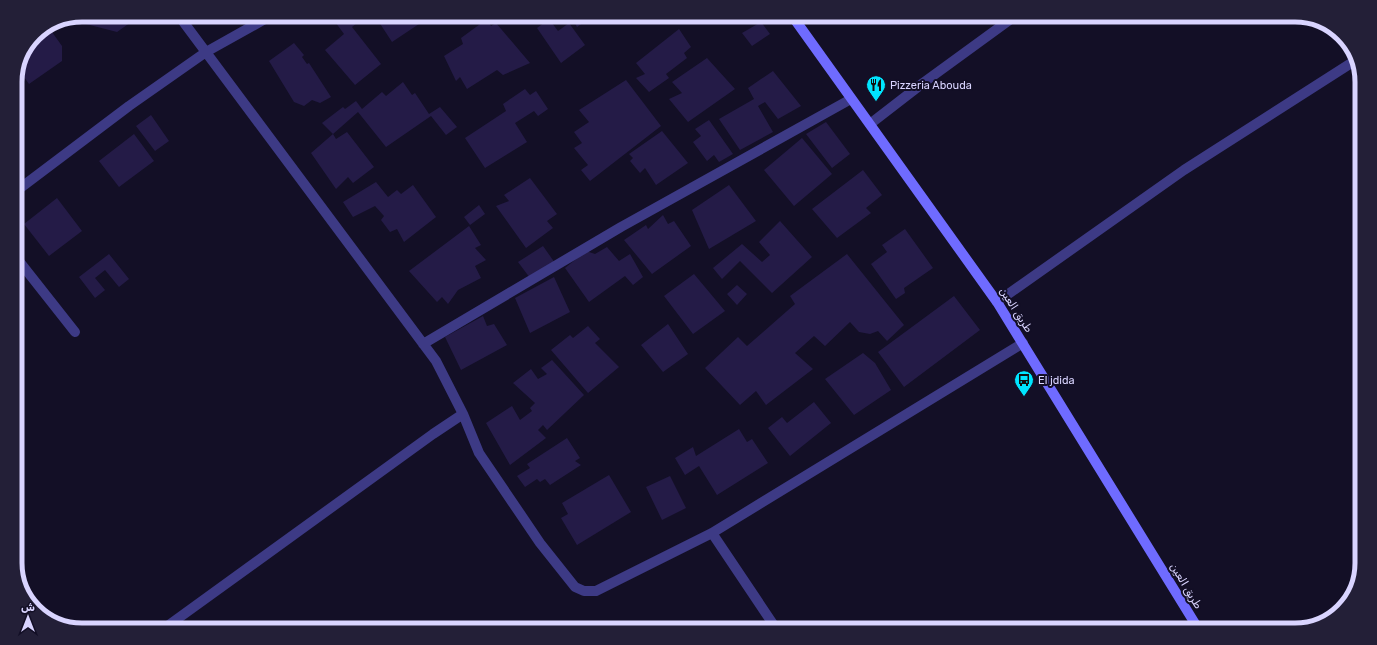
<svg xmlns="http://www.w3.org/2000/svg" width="1377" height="645" viewBox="0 0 1377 645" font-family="Rubik,'Noto Sans Arabic',sans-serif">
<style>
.building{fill:#241b47}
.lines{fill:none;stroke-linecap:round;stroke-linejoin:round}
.street{stroke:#3d3a85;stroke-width:10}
.secondary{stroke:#6f6bff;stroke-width:10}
.labels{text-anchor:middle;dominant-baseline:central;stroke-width:4;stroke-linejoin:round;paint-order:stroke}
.poi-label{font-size:11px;fill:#d9d4ff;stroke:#130f26;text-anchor:start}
.street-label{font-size:11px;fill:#d9d4ff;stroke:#130f26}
.rim{fill:none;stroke:#d9d4ff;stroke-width:5}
</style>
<rect width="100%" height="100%" fill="#130f26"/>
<!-- building -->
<path class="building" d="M572,18h18l-13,9z
M333,19h29l-10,8 29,37 -26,21 -30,-35 19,-16z
M377,19h47l1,1 -33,22z
M487,19l4,7 5,-3 34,40 -27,12 -6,-5 -30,19 -7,-12 -4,4 -12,-25 19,-12 -2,-6z
M549,19l9,12 11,-8 16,22 -24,18 -24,-35z
M82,20h52l-17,12 -31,-8z
M761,22l9,12 -18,12 -10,-13z
M44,29l5,6 3,-3 10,14v15l-33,23 -10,-14 16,-36z
M679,29l12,18 -7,6 3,5 -21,16 3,4 -20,14 -13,-14 9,-4 -9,-11z
M294,43l10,12 -2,2 5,7 2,-1 22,34 -11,6 -8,-3 -8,6 -10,-4 -25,-41z
M707,58l28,31 -47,33 -19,-23 13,-6 -10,-11z
M773,71l28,35 -23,13 -13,-17 -7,4 15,26 -33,18 -21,-31 35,-20 -6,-11z
M626,80l35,46 -71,55 -9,-11 7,-5 -14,-17 8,-5 -8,-11 15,-10 -10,-12z
M403,82l9,13 3,-2 14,21 11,-7 17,20 -11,8 -15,-19 -45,31 -28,-35 -25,22 3,5 11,-7 27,35 -21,16 -5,-6 -12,12 -25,-36 22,-19 -11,-11 21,-16 2,2 11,-8 6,8 20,-17 4,4z
M525,89l5,6 6,-4 12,18 -10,7 -4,-5 -19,12 12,19 -42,26 -20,-30 41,-27 -3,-7z
M151,115l18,26 -14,10 -19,-25z
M709,120l24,34 -14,8 -5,-7 -7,6 -14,-19 8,-6 -6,-7z
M826,122l24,32 -18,14 -26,-34z
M662,131l26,32 -32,22 -11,-17 -5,5 -10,-12 3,-3 -4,-4z
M134,134l20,27 -35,26 -20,-26z
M802,138l30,36 -38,32 -30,-36z
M863,170l19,25 -16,13 5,5 -34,25 -25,-29z
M530,178l27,36 -10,7 6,7 -27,20 -30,-42 13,-5 -5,-6z
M376,182l12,15 9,-7 4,4 12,-9 23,32 -32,25 -7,-13 -7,3 -9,-12 3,-4 -9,-10 -22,11 -10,-15z
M729,185l27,36 -47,28 -17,-39z
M57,198l25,33 -33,25 -25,-32z
M479,205l6,9 -15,11 -6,-8z
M663,215l5,9 6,-3 17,25 -39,28 -28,-34 22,-15 2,4z
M780,221l32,36 -40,36 -32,-32 -18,18 -9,-11 29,-24 20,18 8,-7 -11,-13z
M469,226l12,19 -6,3 11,12 -11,6 6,12 -23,12 -10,14 -6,-7 -5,5 -28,-31z
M905,229l28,39 -29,20 1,5 -9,6 -25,-35 16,-12 -5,-7z
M543,246l12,17 -25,15 -12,-16z
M607,247l12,14 11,-7 13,23 -10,8 -8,-9 -36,26 -24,-34 21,-17 9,3z
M109,254l20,25 -10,8 -14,-17 -10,8 10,12 -10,8 -16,-21z
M847,254l57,71 -17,16 -9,-10 -8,3 -11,-2 -9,-10 -25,24 -11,-10 -19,17 18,16 -47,36 -10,-14 -16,14 -35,-37 33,-31 9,9 48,-42 -5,-8z
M694,274l31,37 -32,23 -29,-38z
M554,277l16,35 -40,21 -15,-35z
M737,285l10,9 -10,11 -10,-11z
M954,296l26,34 -76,57 -26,-35z
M483,316l4,10 7,-2 13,21 -46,25 -16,-33z
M668,324l20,30 -25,18 -22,-27z
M588,326l12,13 -5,4 24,24 -31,26 -37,-43 19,-15 3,3z
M863,353l12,10 16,27 -37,25 -29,-36z
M552,360l32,35 -37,35 -4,-5 -5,5 8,8 -36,27 -24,-42 26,-17 8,14 12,-9 -2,-3 5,-5 -22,-20 18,-14 7,10 9,-5 -6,-6z
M814,402l17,21 -41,33 -22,-28 14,-11 5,6z
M739,429l8,13 5,-3 16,24 -51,32 -18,-29 -14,9 -10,-17 18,-11 3,9z
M567,438l13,20 -5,3 6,4 -31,20 -5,-6 -5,3 -3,-3 -12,8 -8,-11 13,-8 -3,-4z
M609,475l22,37 -54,33 -16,-27 7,-4 -6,-11z
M670,476l16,32 -24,12 -16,-33z"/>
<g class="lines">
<!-- street -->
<path class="street" d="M182,20l254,341 27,53
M870,124l53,-41 92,-67
M15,192l114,-86 77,-54 59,-33
M15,256l60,76
M997,302l187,-132 172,-110
M423,344l198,-117 230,-128
M712,533l65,97
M162,630l271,-196 30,-20 16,39 61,90 35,44 9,4h12l116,-58 311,-190"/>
<!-- secondary -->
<path class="secondary" d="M793,17l204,285 202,328"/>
</g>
<!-- icons -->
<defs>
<symbol id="restaurant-pin" viewBox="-11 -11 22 30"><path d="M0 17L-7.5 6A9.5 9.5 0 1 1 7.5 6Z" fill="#00e5ff" stroke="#130f26"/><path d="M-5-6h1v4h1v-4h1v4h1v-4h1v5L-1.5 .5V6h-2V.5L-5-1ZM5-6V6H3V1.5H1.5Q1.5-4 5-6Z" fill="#111"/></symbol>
<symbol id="bus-pin" viewBox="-11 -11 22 30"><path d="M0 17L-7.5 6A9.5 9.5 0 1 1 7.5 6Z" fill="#00e5ff" stroke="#130f26"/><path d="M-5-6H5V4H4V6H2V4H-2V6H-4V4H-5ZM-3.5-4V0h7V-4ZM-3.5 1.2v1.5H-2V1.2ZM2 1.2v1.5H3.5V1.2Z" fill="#111"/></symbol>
</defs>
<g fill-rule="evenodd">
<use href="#restaurant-pin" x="865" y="74" width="22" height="30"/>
<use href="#bus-pin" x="1013" y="369" width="22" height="30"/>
</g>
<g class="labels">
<!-- poi labels -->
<g class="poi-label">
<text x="890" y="85">Pizzeria Abouda</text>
<text x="1038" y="380">El jdida</text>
</g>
<!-- street labels -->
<g class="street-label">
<text transform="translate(1016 310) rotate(57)">طريق العين</text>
<text transform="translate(1186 586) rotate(59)">طريق العين</text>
</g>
</g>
<!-- crop -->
<path d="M0 0H1377V645H0ZM82 22H1295A60 60 0 0 1 1355 82V563A60 60 0 0 1 1295 623H82A60 60 0 0 1 22 563V82A60 60 0 0 1 82 22Z" fill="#231f37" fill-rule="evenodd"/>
<path class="rim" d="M82 22H1295A60 60 0 0 1 1355 82V563A60 60 0 0 1 1295 623H82A60 60 0 0 1 22 563V82A60 60 0 0 1 82 22Z"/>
<!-- north arrow -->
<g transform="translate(28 617)" stroke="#130f26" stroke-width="3" paint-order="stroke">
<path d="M0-3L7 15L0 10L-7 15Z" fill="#d9d4ff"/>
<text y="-6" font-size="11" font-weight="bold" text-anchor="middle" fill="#d9d4ff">ش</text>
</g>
</svg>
